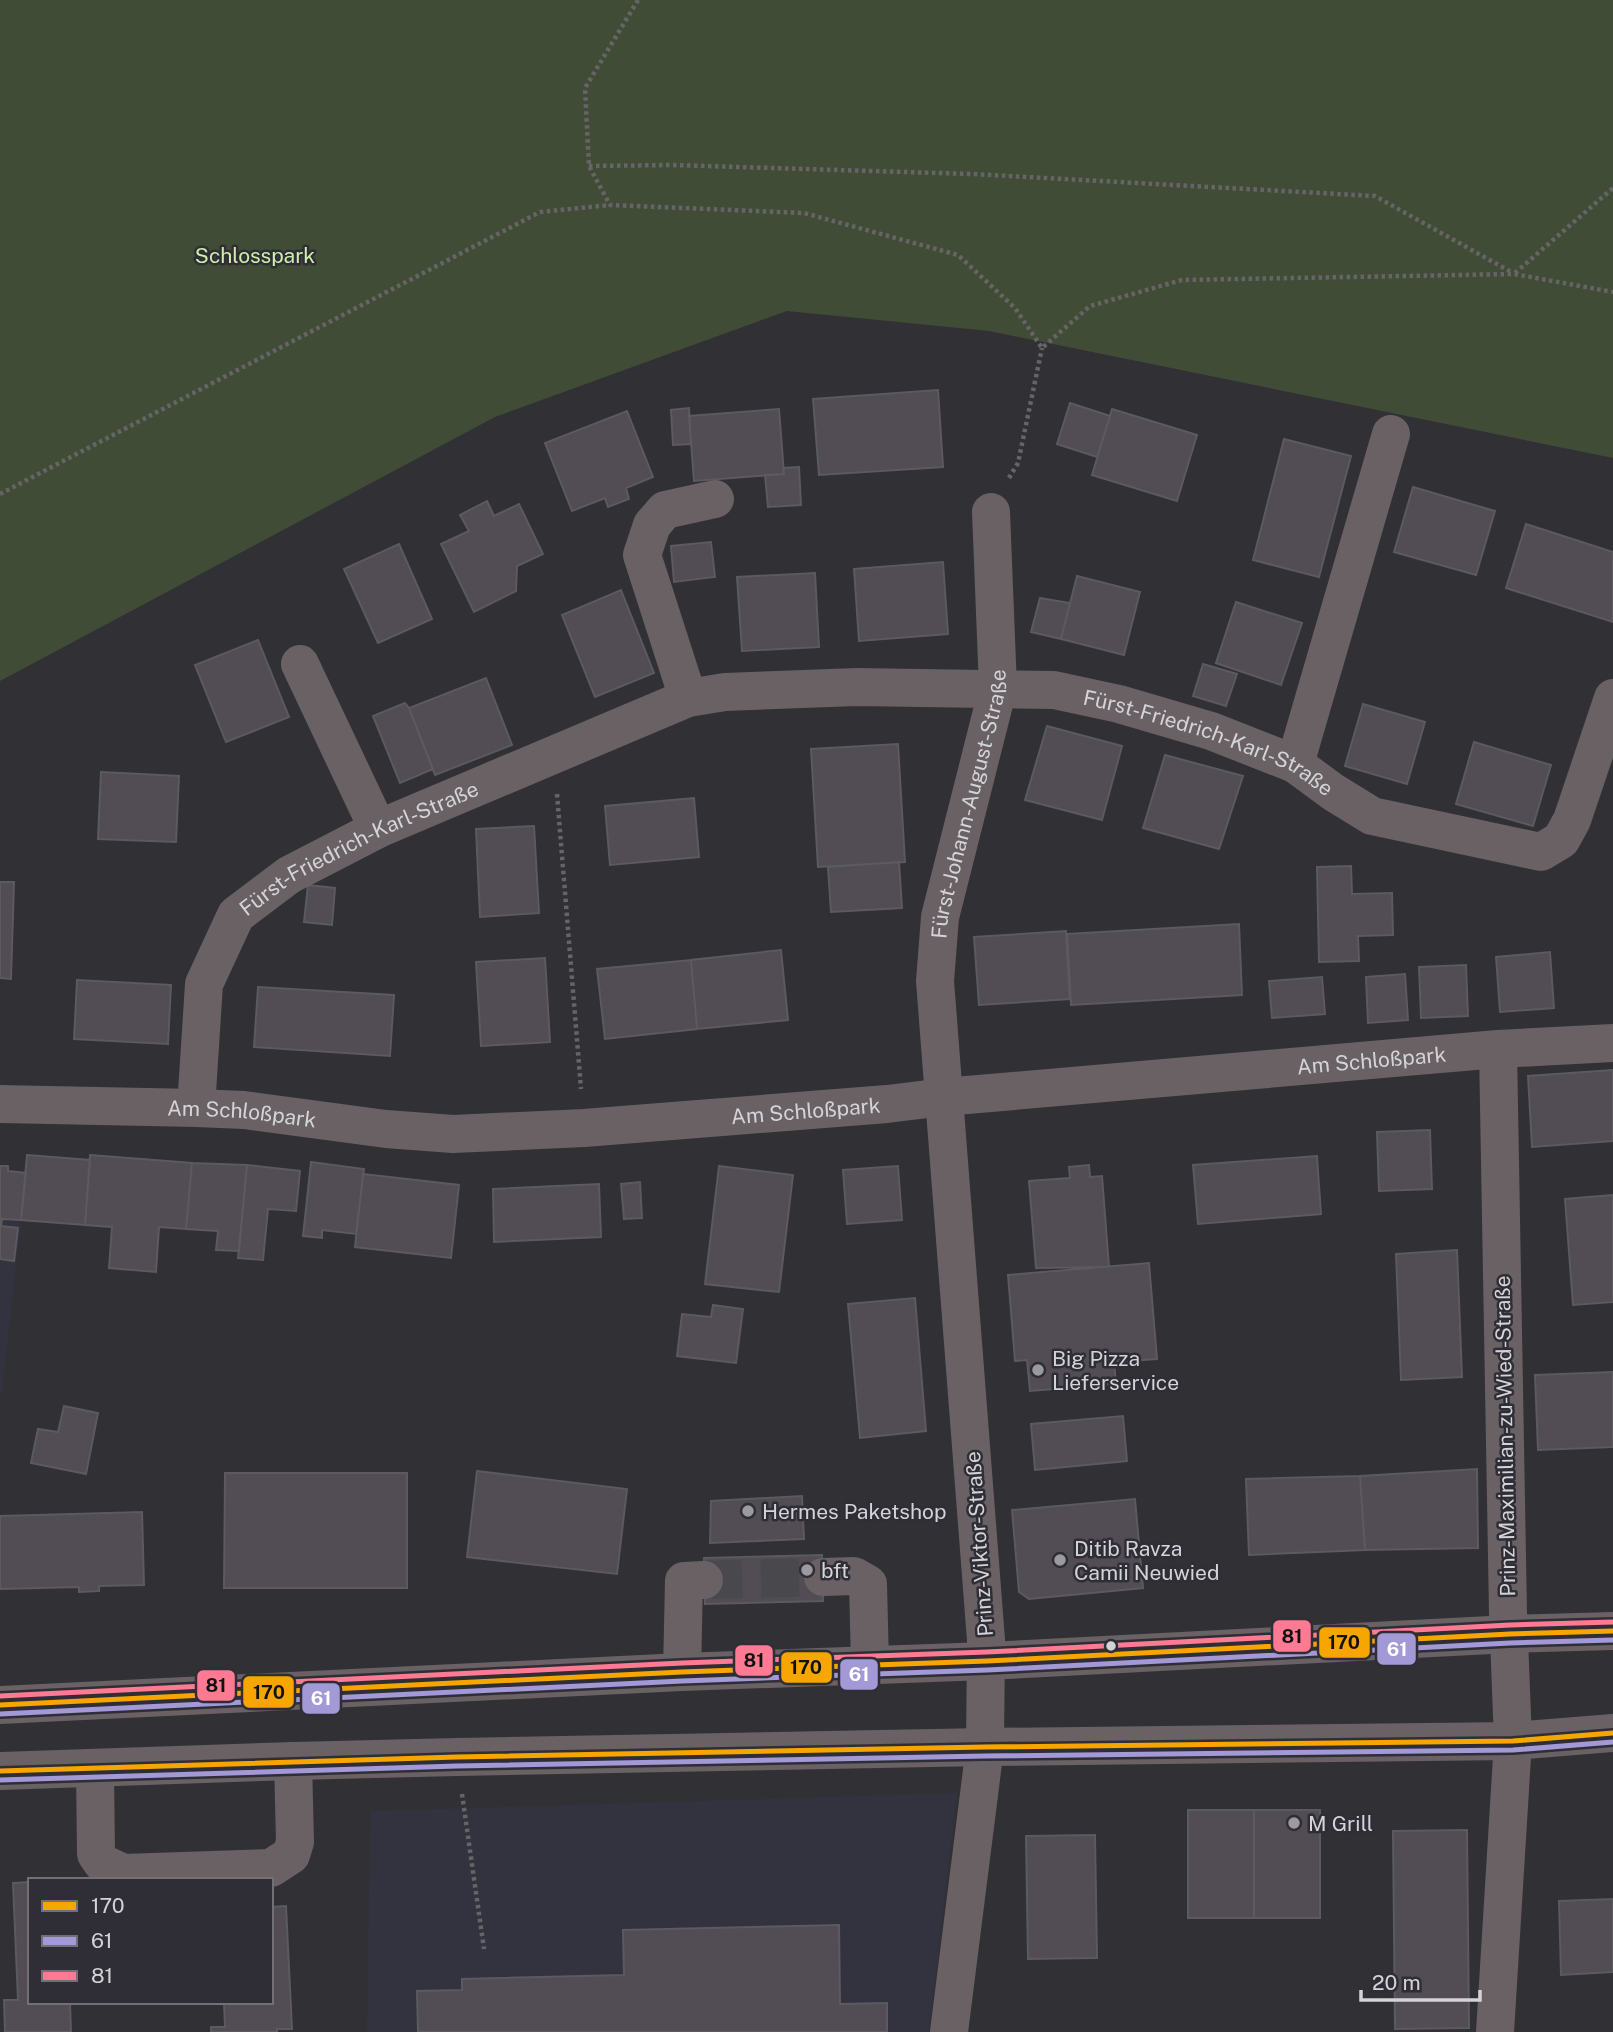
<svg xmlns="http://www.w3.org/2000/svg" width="1613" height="2032" viewBox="0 0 1613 2032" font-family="'Public Sans',sans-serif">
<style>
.built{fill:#333340}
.green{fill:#414c37}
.building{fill:#524c55;stroke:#5b5a5e;stroke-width:2}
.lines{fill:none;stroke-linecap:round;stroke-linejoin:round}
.minor-tunnel{stroke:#48484d;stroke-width:38;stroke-dasharray:38 19;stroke-linecap:butt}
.path{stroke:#676465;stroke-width:4.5;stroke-dasharray:3.5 3.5;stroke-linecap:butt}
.minor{stroke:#696164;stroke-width:38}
.bus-1-casing{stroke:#2f2e37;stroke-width:10}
.bus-2-casing{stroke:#2f2e37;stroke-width:10}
.bus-3-casing{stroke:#2f2e37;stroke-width:10}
.bus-1{stroke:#f7a600;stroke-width:5}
.bus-2{stroke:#a299d6;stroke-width:5}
.bus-3{stroke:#fe7a93;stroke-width:5}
.poi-dot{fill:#9a9a9f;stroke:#2f2e37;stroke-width:2.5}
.bus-dot{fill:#d3d3d8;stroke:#2f2e37;stroke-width:2.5}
.labels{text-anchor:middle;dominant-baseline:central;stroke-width:5;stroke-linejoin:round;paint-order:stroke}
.park-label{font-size:21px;fill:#ceefa9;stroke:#2f2e37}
.street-label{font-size:21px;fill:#d3d3d8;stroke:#2f2e37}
.poi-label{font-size:21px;fill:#d3d3d8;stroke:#2f2e37;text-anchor:start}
.line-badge{stroke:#2f2e37;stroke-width:2.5}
.badge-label{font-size:19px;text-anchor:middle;font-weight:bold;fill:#fff}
.pale-badge-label{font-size:19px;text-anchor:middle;font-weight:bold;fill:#111}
</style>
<rect width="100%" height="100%" fill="#303035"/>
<!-- built -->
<path class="built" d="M0,1166h8v5l18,2 -24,220h-2z
M957,1793l-28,239h-562l3,-221z"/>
<!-- green -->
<path class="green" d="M0,0h1613v458l-624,-127 -202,-20 -292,106 -495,264z"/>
<!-- building -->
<path class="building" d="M938,390l5,77 -124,8 -6,-76z
M1070,403l40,13 -13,41 -40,-13z
M689,408l2,36 -18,1 -2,-35z
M779,409l5,65 -90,7 -5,-65z
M1112,409l85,26 -20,66 -85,-26z
M627,411l26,66 -27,11 3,11 -21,8 -3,-9 -33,13 -27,-68z
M1284,439l67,17 -32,121 -66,-17z
M799,467l2,38 -33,2 -3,-32 19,-1 -1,-6z
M1413,487l82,24 -19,64 -82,-23z
M487,501l7,15 25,-12 24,50 -26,12 -1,25 -42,21 -33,-68 28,-13 -9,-16z
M1526,524l87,28v70l-107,-34z
M711,542l4,35 -41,5 -3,-36z
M399,544l33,75 -54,24 -34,-74z
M943,562l5,72 -89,7 -5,-72z
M815,573l4,74 -77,4 -5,-74z
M1077,576l63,16 -16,63 -63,-16z
M621,590l33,83 -59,24 -33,-82z
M1040,598l30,5 -9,36 -30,-7z
M1236,602l66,21 -21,62 -65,-22z
M258,640l31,77 -63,25 -31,-77z
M1203,664l34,10 -11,32 -33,-10z
M486,678l26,67 -77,30 -26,-67z
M405,703l4,5 24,61 -33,14 -27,-67z
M1363,704l62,18 -18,62 -62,-18z
M1047,726l75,20 -20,74 -77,-20z
M1474,742l77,23 -18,61 -77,-22z
M898,744l7,118 -87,5 -7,-118z
M1165,755l78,21 -24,73 -76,-21z
M101,772l78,4 -3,66 -78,-3z
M694,798l5,59 -89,8 -5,-59z
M534,826l5,87 -59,4 -4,-88z
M899,862l3,46 -71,4 -3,-45z
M1351,866l1,28 40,-1 1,42 -35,1 1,25 -40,1 -2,-95z
M0,882h14l-3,97 -11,-1z
M308,885l27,3 -3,37 -28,-3z
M1239,924l3,71 -171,10 -4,-71z
M1066,931l4,68 -91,6 -5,-68z
M781,950l7,70 -91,9 -6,-69z
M1550,952l4,56 -54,4 -4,-55z
M545,958l5,84 -69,4 -5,-84z
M691,960l6,69 -92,10 -8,-70z
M1466,965l2,51 -47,2 -2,-51z
M1405,974l3,46 -40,3 -2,-46z
M1322,977l3,37 -53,4 -3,-37z
M77,980l94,5 -3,59 -94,-5z
M258,987l136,8 -4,61 -136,-9z
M1613,1070v71l-81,6 -4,-71z
M1430,1130l2,59 -53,2 -2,-59z
M27,1155l63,5 -5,65 -64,-5z
M90,1155l102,8 -6,66 -27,-2 -3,45 -47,-4 3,-41 -27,-2z
M1317,1156l4,58 -123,10 -5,-59z
M311,1162l53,7 -8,65 -34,-4v8l-19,-2z
M192,1163l55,2 -8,86 -23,-1 2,-19 -32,-2z
M247,1165l53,6 -4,40 -28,-2 -5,51 -25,-2z
M1089,1165l1,12 12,-1 7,91 -73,1 -7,-87 41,-3 -1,-11z
M0,1166h8v5l18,2 -5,47 -19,-1 -1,7 17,2 -4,33 -14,-2z
M719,1166l74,9 -14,117 -74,-8z
M898,1166l4,54 -55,4 -4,-54z
M363,1174l96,11 -8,73 -96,-11z
M640,1182l2,36 -18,1 -3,-35z
M599,1184l2,53 -107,5 -1,-53z
M1613,1195v107l-40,3 -8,-106z
M1457,1250l5,127 -61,3 -5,-126z
M1149,1263l8,96 -43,3 2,22 -86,7 -3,-31 -12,1 -7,-86z
M915,1298l11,133 -66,7 -12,-134z
M713,1305l30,4 -7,54 -59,-7 5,-42 29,3z
M1613,1372v75l-75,3 -3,-75z
M64,1406l34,7 -12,61 -55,-11 7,-34 20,3z
M1123,1416l4,45 -92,9 -4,-46z
M1477,1469l1,79 -113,2 -5,-74z
M477,1471l150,18 -10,85 -150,-17z
M225,1473h182v115h-183z
M1360,1476l5,74 -116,5 -3,-76z
M802,1496l2,43 -94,4 1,-42z
M1135,1499l8,89 -114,11 -10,-7 -7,-82z
M142,1512l2,73 -45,1v5l-20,1v-5l-79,2v-73z
M822,1555l1,46 -118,3 -1,-46z
M1188,1810h66v108h-66z
M1254,1810h66v108h-66z
M1467,1830l2,198 -74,1 -2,-198z
M1095,1835l2,123 -69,1 -2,-123z
M30,1882v120h40l1,30h-66l-1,-32h14l-5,-117z
M1613,1899v73l-52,3 -2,-74z
M286,1906l6,123h-15v3h-66v-5h14l-1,-25h47v-95z
M839,1925l1,79 47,-1v29h-469l-1,-41 45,-1v-11l162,-4 -1,-45z"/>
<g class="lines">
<!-- minor-tunnel -->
<path class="minor-tunnel" d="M704,1580l119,-3"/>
<!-- path -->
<path class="path" d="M638,0l-53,88 4,78 21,39 194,8 154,42 57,53 27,40 48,-42 92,-26 332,-6 99,18
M589,166l83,-1 300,9 403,22 138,77
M1515,273l98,-85
M1009,478l9,-15 24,-115
M0,494l540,-282 70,-7
M557,794l24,295
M462,1794l22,155"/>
<!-- minor -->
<g class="minor">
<path d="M300,664l78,165"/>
<path d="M688,698l-46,-143 10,-30 13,-15 50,-11"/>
<path d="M1295,764l96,-330"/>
<path id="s1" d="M0,1104l196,4 48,2 142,19 67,5 131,-6 303,-24 57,-7 554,-48 115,-6"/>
<path id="s2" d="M196,1108l8,-124 32,-69 53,-40 89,-46 310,-131 37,-6 132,-5 197,3 65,14 92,27 84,33 38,28 39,24 169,36 20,-12 11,-20 41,-122"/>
<path d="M823,1577l31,-1 14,8 2,80"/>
<path d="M682,1672l2,-91 20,-1"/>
<path d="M0,1705l682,-33 305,-11 523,-27 103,-3"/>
<path d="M95,1769l1,85 6,9 21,10 148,-5 20,-13 4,-13 -2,-81"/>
<path d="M0,1771l293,-10 164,-4 528,-10 528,-6 100,-8"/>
<path id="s3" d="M949,2032l36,-285 1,-107 -51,-659 5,-64 58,-229 -7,-176"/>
<path d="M1495,2032l18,-291 -5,-128 -10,-564"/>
</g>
<defs>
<path id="bus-1" d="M0,1705l682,-33 305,-11 523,-27 103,-3
M0,1771l457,-14 528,-10 528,-6 100,-8"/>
<path id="bus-2" d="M0,1714l682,-33 305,-11 523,-27 103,-3
M0,1780l457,-14 528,-10 528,-6 100,-8"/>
<path id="bus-3" d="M0,1696l682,-33 305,-11 523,-27 103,-3"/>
</defs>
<!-- bus-1 casing -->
<use href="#bus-1" class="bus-1-casing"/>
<!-- bus-2 casing -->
<use href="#bus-2" class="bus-2-casing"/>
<!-- bus-3 casing -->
<use href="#bus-3" class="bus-3-casing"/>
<!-- bus-1 -->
<use href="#bus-1" class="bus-1"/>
<!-- bus-2 -->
<use href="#bus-2" class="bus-2"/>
<!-- bus-3 -->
<use href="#bus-3" class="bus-3"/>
</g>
<!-- markers -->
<g class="poi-dot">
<circle cx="1038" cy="1370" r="7"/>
<circle cx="748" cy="1511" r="7"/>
<circle cx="1060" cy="1560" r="7"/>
<circle cx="807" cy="1570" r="7"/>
<circle cx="1294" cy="1823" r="7"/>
</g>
<circle class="bus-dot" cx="1111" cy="1646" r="6"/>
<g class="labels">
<!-- park labels -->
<g class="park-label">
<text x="255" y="255">Schlosspark</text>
</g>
<!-- street labels -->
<g class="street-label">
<text stroke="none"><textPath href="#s2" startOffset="1234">Fürst-Friedrich-Karl-Straße</textPath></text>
<text stroke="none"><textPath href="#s3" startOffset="1236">Fürst-Johann-August-Straße</textPath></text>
<text stroke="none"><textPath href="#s2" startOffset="341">Fürst-Friedrich-Karl-Straße</textPath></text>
<text stroke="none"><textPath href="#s1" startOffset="1376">Am Schloßpark</textPath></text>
<text stroke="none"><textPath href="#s1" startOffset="808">Am Schloßpark</textPath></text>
<text stroke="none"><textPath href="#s1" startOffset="242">Am Schloßpark</textPath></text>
<text transform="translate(1505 1436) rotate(-91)">Prinz-Maximilian-zu-Wied-Straße</text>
<text transform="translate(979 1544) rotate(-94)">Prinz-Viktor-Straße</text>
</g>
<!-- poi labels -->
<g class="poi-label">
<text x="1052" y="1358">Big Pizza<tspan x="1052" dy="24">Lieferservice</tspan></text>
<text x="762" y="1511">Hermes Paketshop</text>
<text x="1074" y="1548">Ditib Ravza<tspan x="1074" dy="24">Camii Neuwied</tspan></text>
<text x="821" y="1570">bft</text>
<text x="1308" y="1823">M Grill</text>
</g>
</g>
<g class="line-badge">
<rect x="1272" y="1619" width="40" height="34" rx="7" fill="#fe7a93"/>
<rect x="1318" y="1626" width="53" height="33" rx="7" fill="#f7a600"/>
<rect x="1376" y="1632" width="41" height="34" rx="7" fill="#a299d6"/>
<rect x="734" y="1644" width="40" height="33" rx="7" fill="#fe7a93"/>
<rect x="780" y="1651" width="53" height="33" rx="7" fill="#f7a600"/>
<rect x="839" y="1658" width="40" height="33" rx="7" fill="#a299d6"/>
<rect x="196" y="1669" width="40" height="33" rx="7" fill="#fe7a93"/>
<rect x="242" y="1675" width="53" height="34" rx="7" fill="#f7a600"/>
<rect x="301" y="1682" width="40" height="33" rx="7" fill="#a299d6"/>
</g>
<g class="badge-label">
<text x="1397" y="1656">61</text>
<text x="859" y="1681">61</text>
<text x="321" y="1705">61</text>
</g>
<g class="pale-badge-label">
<text x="1292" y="1643">81</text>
<text x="1344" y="1649">170</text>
<text x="754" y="1667">81</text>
<text x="806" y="1674">170</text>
<text x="216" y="1692">81</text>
<text x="269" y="1699">170</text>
</g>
<!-- legend -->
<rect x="28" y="1878" width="245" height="126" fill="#2f2e37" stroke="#717077" stroke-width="2"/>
<rect x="42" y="1901" width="35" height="10" fill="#f7a600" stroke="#717077" stroke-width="2"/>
<text x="91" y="1913" font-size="21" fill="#d3d3d8">170</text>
<rect x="42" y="1936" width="35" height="10" fill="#a299d6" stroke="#717077" stroke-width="2"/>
<text x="91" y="1948" font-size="21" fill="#d3d3d8">61</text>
<rect x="42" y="1971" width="35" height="10" fill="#fe7a93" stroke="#717077" stroke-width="2"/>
<text x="91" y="1983" font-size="21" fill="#d3d3d8">81</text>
<!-- scale -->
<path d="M1361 1990v10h119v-10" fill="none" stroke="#d3d3d8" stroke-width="3.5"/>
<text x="1372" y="1990" font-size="21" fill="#d3d3d8" stroke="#2f2e37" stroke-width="5" paint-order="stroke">20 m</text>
</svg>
